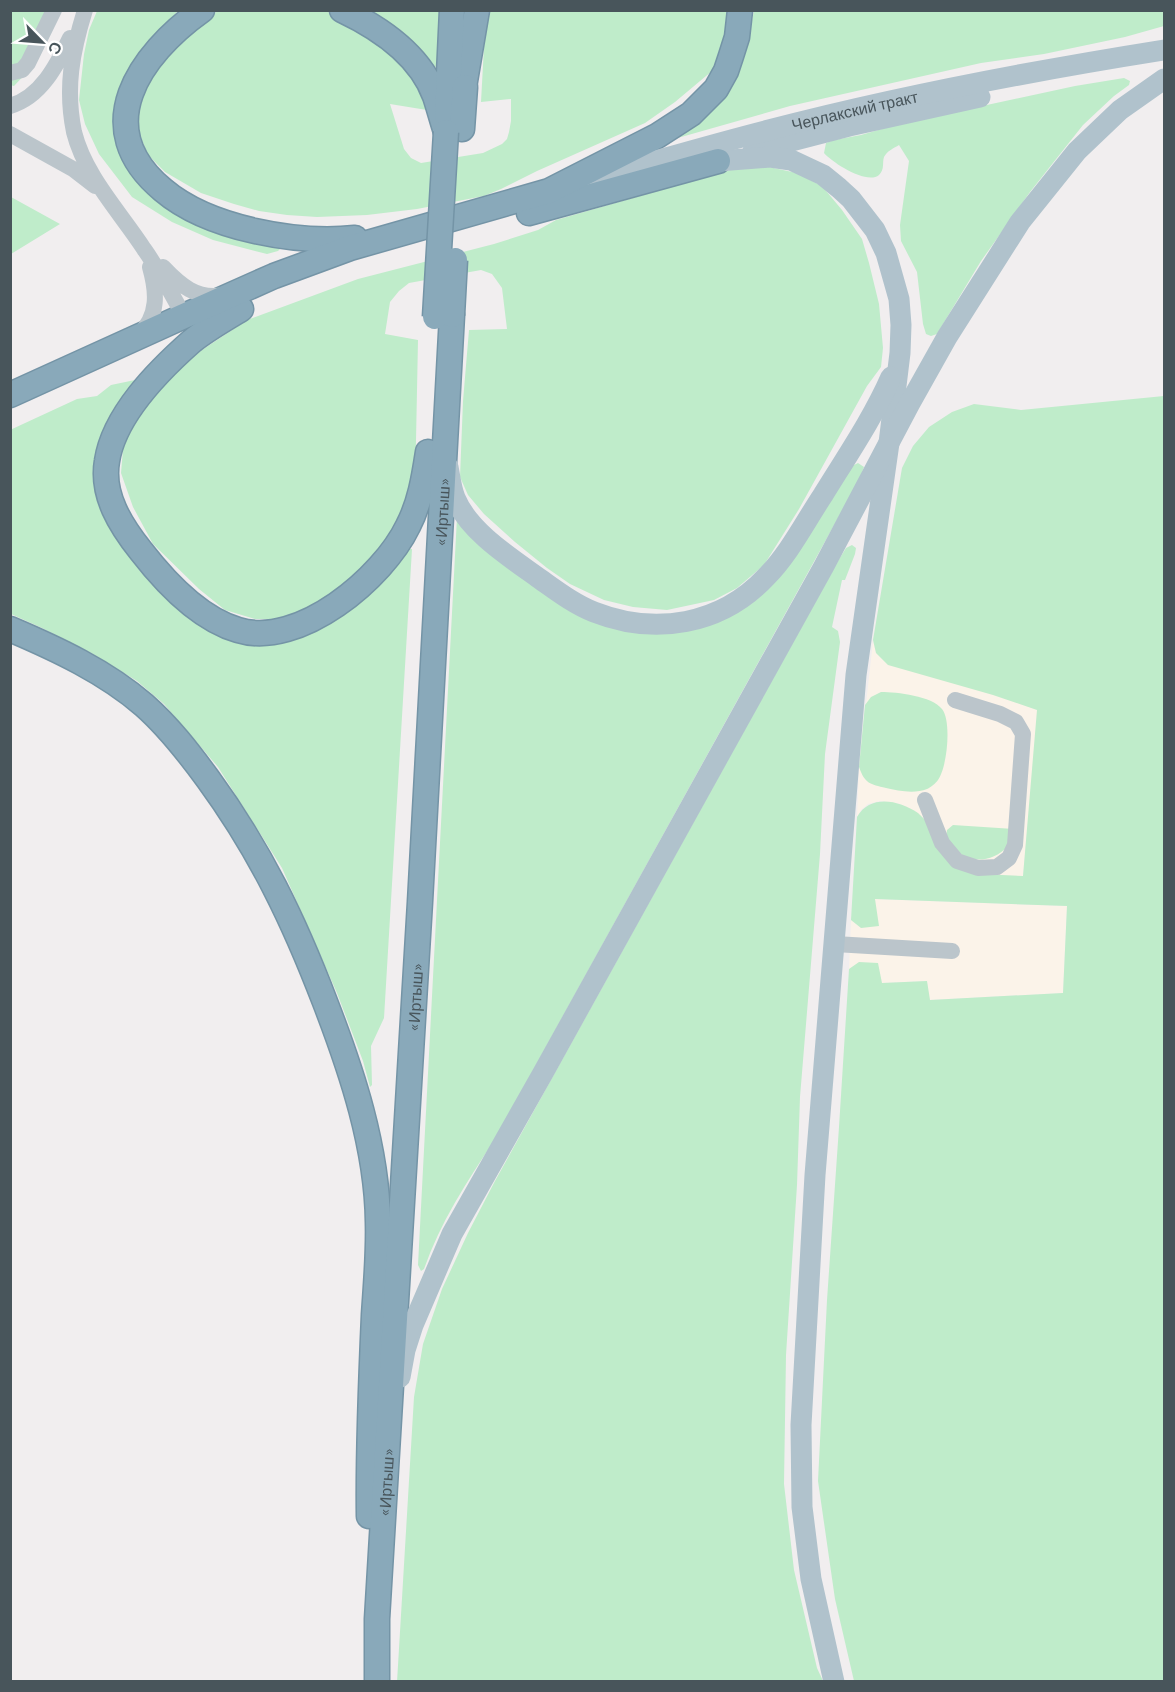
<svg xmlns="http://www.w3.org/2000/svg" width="1175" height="1692" viewBox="0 0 1175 1692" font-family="Barlow,sans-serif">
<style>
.commercial{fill:#fbf3e9}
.green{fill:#bfecca}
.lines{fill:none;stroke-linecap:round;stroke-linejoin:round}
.highway-casing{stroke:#7494a6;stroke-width:27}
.minor{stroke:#bbc5cb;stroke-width:16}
.major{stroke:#b0c2cc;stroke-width:21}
.highway{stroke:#89a9ba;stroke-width:24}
.highway-bridge-casing{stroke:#7494a6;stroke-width:27;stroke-linecap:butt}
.highway-bridge{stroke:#89a9ba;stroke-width:24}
.labels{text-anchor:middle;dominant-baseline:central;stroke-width:4.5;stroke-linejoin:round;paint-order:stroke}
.street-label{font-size:16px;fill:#48555b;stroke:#fff}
</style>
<rect width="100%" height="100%" fill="#f1eeef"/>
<!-- commercial -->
<path class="commercial" d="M873,641l3,12 162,57 -15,167 -43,-3 -80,-70 -20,-3 -12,3 -7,6 -4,7 2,-50z
M875,899l192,7 -4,87 -134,7 -2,-19 -45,2 -33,-14 2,-49 11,8z"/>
<!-- green -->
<path class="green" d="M10,11h48l-27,57 -17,18 -4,-1z
M97,11h81l-34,35 -21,37 -5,26 17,61 147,77 -4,4 -11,3 -54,-14 -41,-18 -40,-25 -33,-43 -14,-30 -6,-24 5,-46 5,-24z
M218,11h107l22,8 66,51 20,41 -43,-7 14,45 7,9 10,5 62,-10 19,-9 5,-5 2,-7 2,-11v-22l-30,3 4,-74 4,-17h243l-12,46 -8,14 -37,31 -30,21 -108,48 -36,18 -17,7 -67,13 -50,6 -50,2 -30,-2 -28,-4 -25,-7 -33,-11 -36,-21 -17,-17 -9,-22 -1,-19 3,-21 23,-36 34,-34z
M370,11h71l-3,52 -2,4 -3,-1c-16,-25 -38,-41 -63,-55z
M754,11h410v15l-39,11 -81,17 -63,9 -191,43 -144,41 103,-112z
M1124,78l6,3 -1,4 -15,11 -31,29 -53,67 -49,69 -44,73 -6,2 -5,-2 -3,-10 -6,-52 -16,-31 -1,-16 9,-64 -10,-16c-5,3 -12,6 -15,12 -2,6 1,12 -5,18 -12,10 -46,-12 -55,-22l2,-10 8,-3 27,-5 38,-11 176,-38z
M764,166l33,7 25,13 20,24 20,29 7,24 10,41 4,44 -2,19 -14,19 -68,123 -35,56 -27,23 -23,12 -47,10 -34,-3 -29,-7 -34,-16 -23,-16 -32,-26 -31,-28 -16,-19 -8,-18 3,-76 6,-71 38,-1 -5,-41 -10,-14 -11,-4 -72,13 -10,8 -9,11 -5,32 33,6 -3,151 -14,35 -25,30 -44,37 -32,20 -23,6h-22l-30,-9 -26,-21 -46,-45 -20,-37 -12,-34 2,-24 9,-24 29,-40 38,-33 48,-32 111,-41 136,-35 44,-14 18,-10 174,-50z
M11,197l49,27 -49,30z
M135,380l-21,28 -11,24 -7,32 98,151 93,26 19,-6 25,-16 74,-65 4,-5h3l-28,469 -13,28 1,39 -2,2 -7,-26 -26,-68 -55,-125 -64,-101 -54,-63 -27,-23 -44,-27 -51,-26 -31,-14 -1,-184 67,-31 20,-3 14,-11z
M1164,396v1285h-310l-19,-82 -17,-118 9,-181 12,-173 10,-158 10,-7 19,1 4,20 45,-2 3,19 133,-7 4,-87 -192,-7 4,27 -18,2 -10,-8 6,-103c13,-23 42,-17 61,-4l62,61 43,2 14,-166 -44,-15 -105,-30 -12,-12 -3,-13 29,-172 11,-22 16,-19 23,-15 22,-8 47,6z
M858,463l6,4 -5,13 -365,661c-27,40 -54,82 -70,128l-3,2 -3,-6 39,-748 125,98 153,-2 117,-147z
M852,545l4,3 -1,6 -10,26h-3l-10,47 6,4 2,11 -15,112 -5,100 -20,243 -3,88 -11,170 -2,129 10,86 23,98 6,13 -426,1 17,-285 9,-53 19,-55 26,-56 27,-52 343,-620 8,-13z
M881,692c16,0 51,4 61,17 10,12 5,59 -4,71 -2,3 -8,8 -11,9 -12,5 -29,2 -41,-1 -16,-4 -21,-4 -27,-21l6,-62 6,-8z
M953,825l61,4c-2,6 -3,14 -7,18 -11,12 -31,17 -45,8 -6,-4 -11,-12 -16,-18l1,-7z"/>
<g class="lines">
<defs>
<g id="highway">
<path d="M202,10c-63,45 -114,118 -39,180 46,39 134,54 192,48"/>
<path d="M342,10c38,18 78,45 93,86 4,12 7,24 11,36"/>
<path d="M465,81l12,-71"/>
<path d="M447,116l5,-106"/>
<path d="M462,129l3,-42"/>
<path d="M529,213l189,-52"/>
<path d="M241,309c-16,10 -34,20 -49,32 -34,30 -78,74 -85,120 -6,34 14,65 34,90 24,31 59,68 97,79 61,19 145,-52 170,-104 12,-23 16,-48 20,-74"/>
<path d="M10,395l174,-79 90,-40 76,-28 199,-57 108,-55 34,-22 25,-25 10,-18 5,-15 6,-19 3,-27"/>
<path d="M10,629c47,20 96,43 134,76 25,22 45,48 64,74 52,71 86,142 117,223 27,70 52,145 53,220 1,31 -2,62 -4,93 -3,67 -6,134 -5,201"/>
<path id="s2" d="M377,1682v-63l43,-717 32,-587"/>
</g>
</defs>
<!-- highway casing -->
<use href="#highway" class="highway-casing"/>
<!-- minor -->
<path class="minor" d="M85,10c-13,42 -20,78 -11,122 11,44 46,80 70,117 15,21 27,44 40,67
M10,73l12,-3 6,-7 26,-53
M10,106c31,-9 47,-41 60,-68
M10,134l63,35 22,17
M163,267c17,18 34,33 60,28
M139,335c20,-20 18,-43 11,-68
M925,800l17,43 15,18 21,7 19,-1 12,-9 6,-13 8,-111 -7,-12 -16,-8 -45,-14
M835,944l117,7"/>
<!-- major -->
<g class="major">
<path d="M753,151l96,-25 131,-29"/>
<path d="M718,161l52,-4 21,3 32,15 16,13 12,11 24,31 11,23 13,46 2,26 -1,28 -11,90 -33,232 -41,500 -14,250 1,82 9,72 23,103"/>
<path id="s1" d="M580,182c63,-17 126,-36 189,-52 130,-34 263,-59 395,-80"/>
<path d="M448,467c2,10 3,21 7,31 14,34 56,60 85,81 17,12 34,25 54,33 61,24 127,13 172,-35 23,-23 39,-55 57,-82 24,-39 50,-77 68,-118"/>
<path d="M400,1377l5,-27 8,-25 39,-91 91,-161 281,-507 86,-163 37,-66 73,-115 57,-71 43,-41 44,-31"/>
</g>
<!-- highway -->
<use href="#highway" class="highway"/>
<defs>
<path id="highway-bridge" d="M452,315l3,-55
M435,317l11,-185"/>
</defs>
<!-- highway-bridge casing -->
<use href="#highway-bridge" class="highway-bridge-casing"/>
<!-- highway-bridge -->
<use href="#highway-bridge" class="highway-bridge"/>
</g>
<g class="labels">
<!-- street labels -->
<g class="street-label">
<text stroke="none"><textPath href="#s1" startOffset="284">Черлакский тракт</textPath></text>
<text stroke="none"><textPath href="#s2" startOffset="1172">«Иртыш»</textPath></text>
<text stroke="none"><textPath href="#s2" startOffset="686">«Иртыш»</textPath></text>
<text stroke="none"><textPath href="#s2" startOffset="200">«Иртыш»</textPath></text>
</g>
</g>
<!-- border -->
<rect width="1175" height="1692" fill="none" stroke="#48555b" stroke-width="24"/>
<!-- north arrow -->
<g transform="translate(42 42) rotate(115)" stroke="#ffffff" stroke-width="4.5" paint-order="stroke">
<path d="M0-4.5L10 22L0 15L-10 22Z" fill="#48555b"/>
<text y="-9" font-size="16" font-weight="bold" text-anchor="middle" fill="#48555b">С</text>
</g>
</svg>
